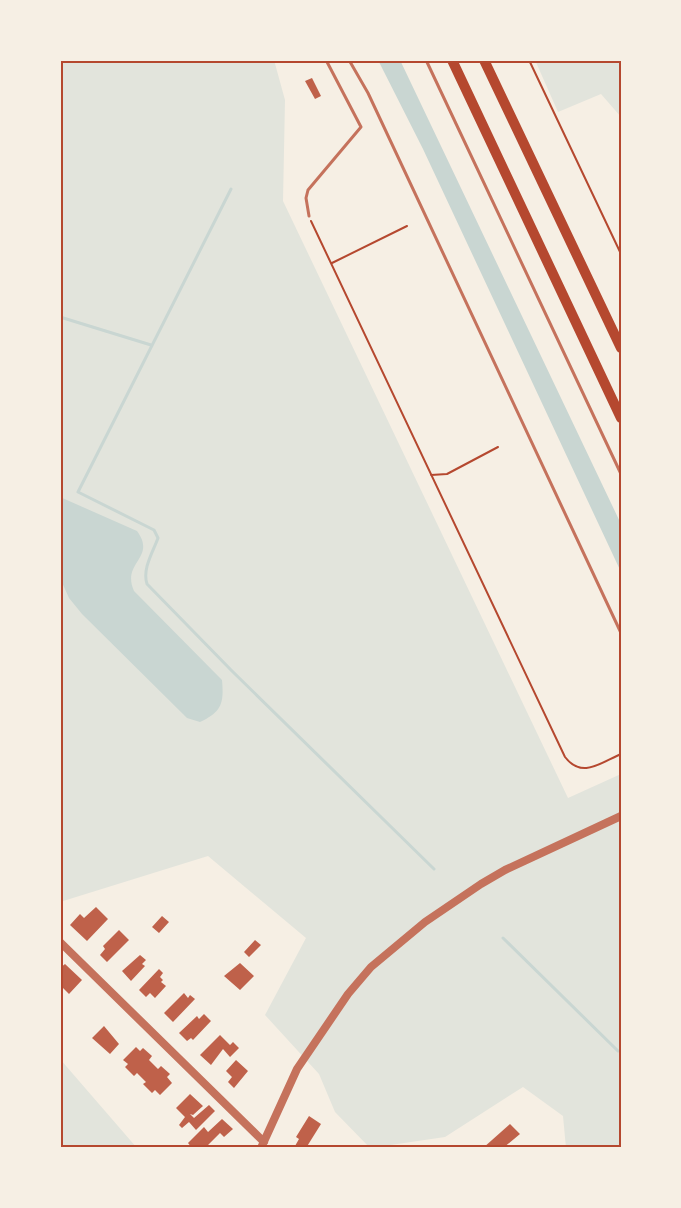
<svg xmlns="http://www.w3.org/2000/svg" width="681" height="1208" viewBox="0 0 681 1208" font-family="'Archivo Narrow',sans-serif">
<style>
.green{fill:#e2e4dc}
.water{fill:#c9d6d2}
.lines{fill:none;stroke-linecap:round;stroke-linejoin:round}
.stream{stroke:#c9d6d2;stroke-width:3}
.building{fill:#bf614a}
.path{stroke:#b5482f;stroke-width:2}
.service{stroke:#c5725c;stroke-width:3}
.tertiary{stroke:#c5725c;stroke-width:8}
.motorway{stroke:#b5482f;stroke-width:10}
.neatline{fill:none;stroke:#b5482f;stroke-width:2}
</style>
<rect width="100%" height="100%" fill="#f6efe4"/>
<!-- green -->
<path class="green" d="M60,60h214l11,40 -2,101 285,597 53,-24v374h-55l-3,-32 -40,-29 -78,50 -75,11 -35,-36 -16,-38 -54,-59 41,-77 -98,-82 -148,46z
M535,60h86v57l-20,-23 -43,18z
M60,1059l77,89h-77z"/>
<!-- water -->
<path class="water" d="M378,60h22l221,464v48l-198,-423z
M60,497l77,34c20,27 -16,31 -3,60l88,89c2,23 0,32 -22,42l-13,-4 -105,-104 -13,-16 -9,-20z"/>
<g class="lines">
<!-- stream -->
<path class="stream" d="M231,189l-153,303 76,38 4,8c-5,14 -16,31 -11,46l85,87 202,198
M60,317l91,28
M503,938l115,113"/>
</g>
<!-- building -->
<path class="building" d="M312,78l9,18 -6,3 -10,-18z
M96,907l12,12 -21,22 -17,-16 10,-11 4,4z
M162,916l7,6 -10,11 -7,-6z
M119,930l10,10 -22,22 -7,-7 5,-6 -2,-3z
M255,940l6,5 -12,12 -5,-5z
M140,955l6,5 -4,4 3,2 -14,15 -9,-10z
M240,963l14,13 -14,14 -16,-14z
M65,964l17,16 -13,14 -8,-8 -1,1v-19z
M159,969l4,4 -3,4 3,3 -2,2 5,4 -11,12 -5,-5 -4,4 -7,-7z
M184,993l4,5 2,-3 5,4 -22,23 -9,-9z
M204,1014l7,7 -18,19 -2,-2 -4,3 -8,-8 18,-17 2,3z
M104,1026l15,18 -9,10 -18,-16z
M220,1035l10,10 3,-3 6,6 -9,9 -7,-8 -12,16 -11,-10z
M136,1047l4,4 3,-3 9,8 -3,4 9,9 3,-3 9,8 -3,3 5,6 -12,12 -5,-5 -3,3 -9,-9 3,-2 -9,-9 -3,3 -9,-9 3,-3 -5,-4z
M236,1060l12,11 -14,17 -6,-6 4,-5 -6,-6z
M190,1094l13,12 -10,9 -3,-1 4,4 15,-13 6,6 -19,19 -7,-8 -7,6 -3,-3 6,-8 -9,-9z
M309,1116l12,8 -15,24h-9l-2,-2 4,-7 -3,-2z
M222,1119l11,10 -9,8 -4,-4 -15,15 -3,-2 -2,2h-8l-4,-5 16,-16 4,5z
M510,1124l10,10 -17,14h-20z"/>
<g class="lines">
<!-- path -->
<path class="path" d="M529,60l92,194
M311,221l254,536c17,22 35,6 56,-3
M332,263l75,-37
M431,475l16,-1 51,-27"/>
<!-- service -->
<path class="service" d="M349,60l19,33 253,540
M426,60l195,414
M309,216l-3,-18 2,-8 53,-63 -35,-67"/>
<!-- tertiary -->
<path class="tertiary" d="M60,942l204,200
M261,1148l36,-79 51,-75 23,-27 54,-45 56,-38 24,-14 116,-54"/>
<!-- motorway -->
<path class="motorway" d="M452,60l169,358
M484,60l137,288"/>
</g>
<!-- border -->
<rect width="681" height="1208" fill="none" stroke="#f6efe4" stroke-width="123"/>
<rect x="62" y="62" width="558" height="1084" class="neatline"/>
</svg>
